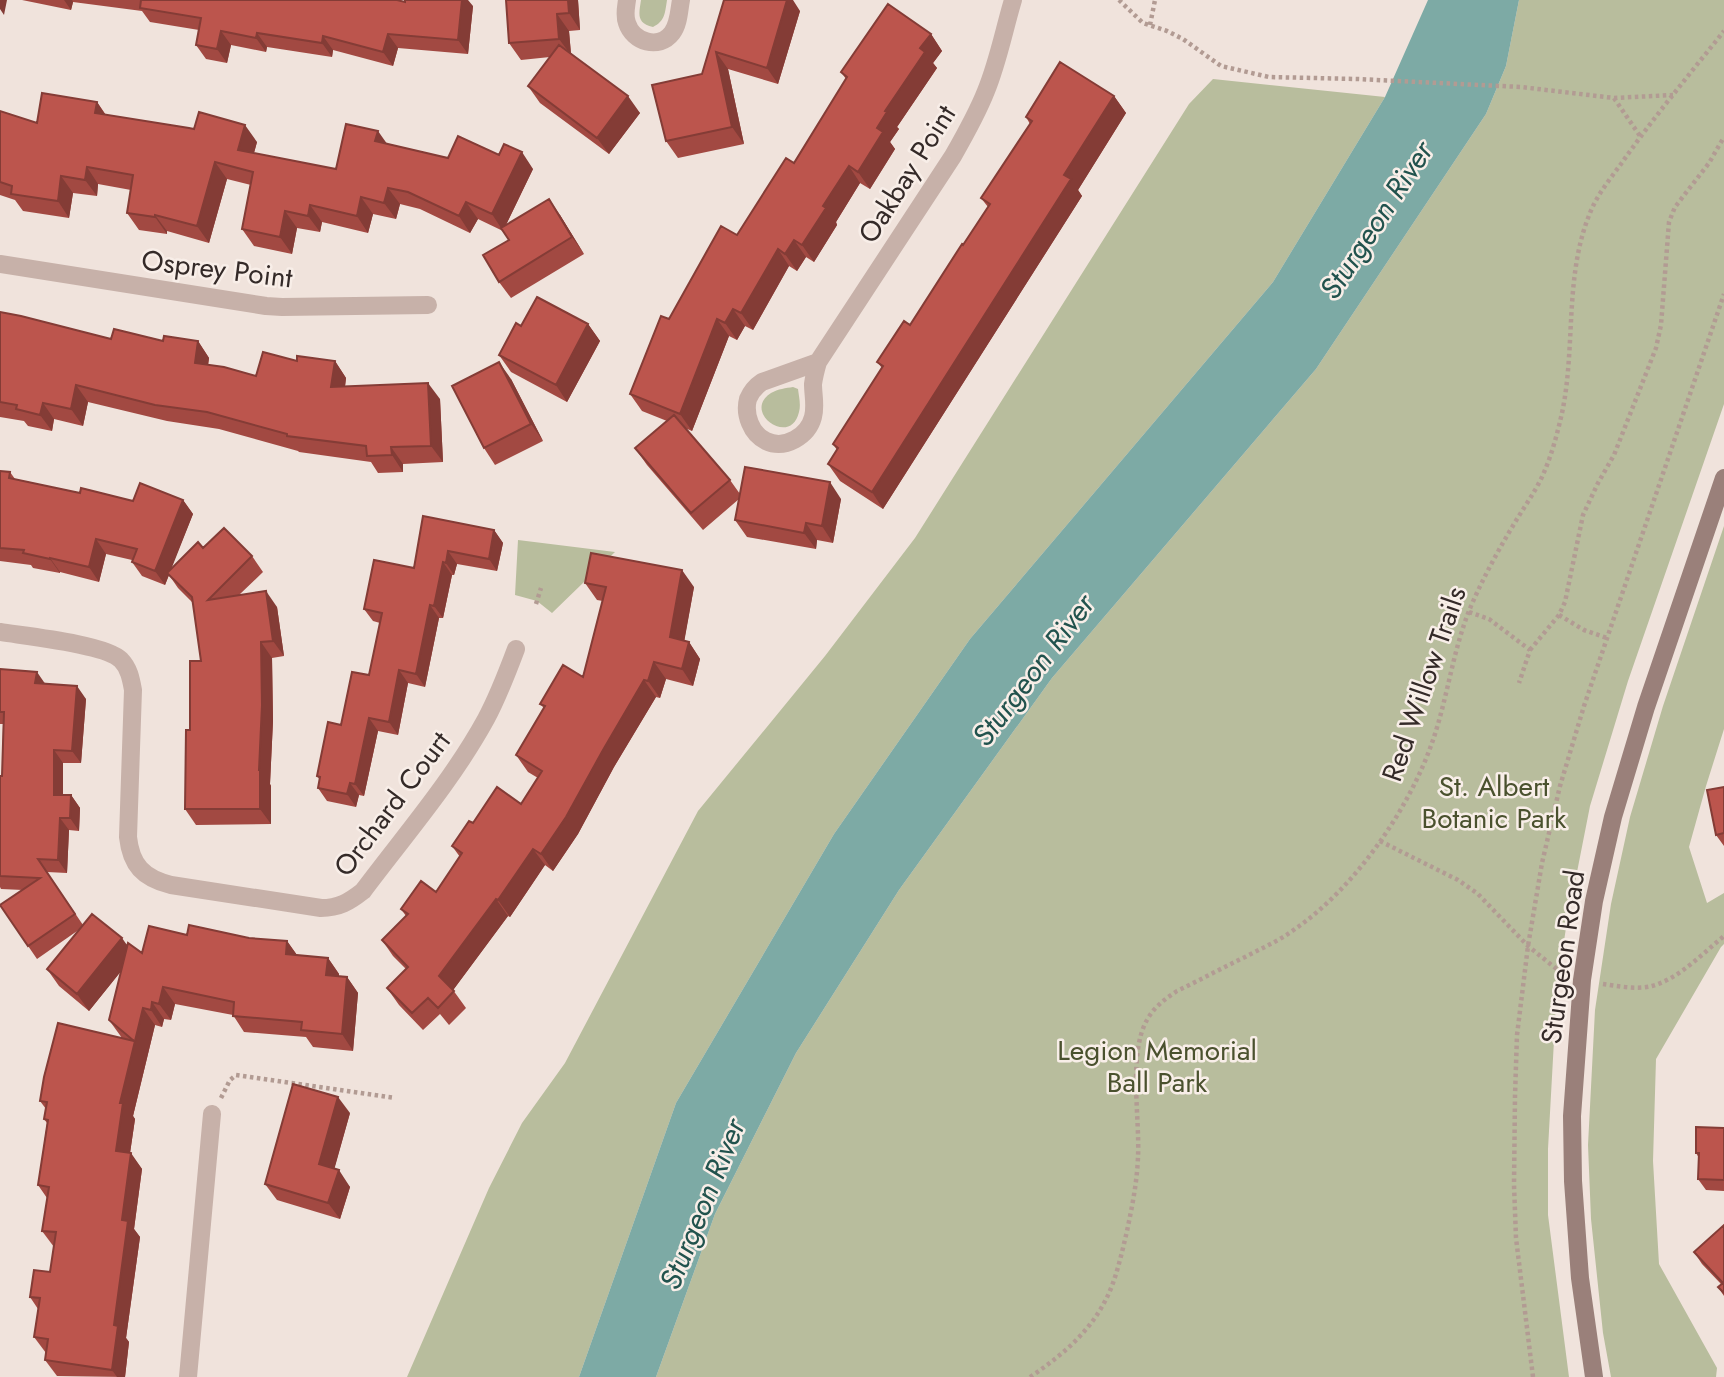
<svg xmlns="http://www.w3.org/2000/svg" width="1724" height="1377" viewBox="0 0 1724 1377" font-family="Jost,sans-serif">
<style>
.green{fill:#b8bd9d}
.water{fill:#7daaa5}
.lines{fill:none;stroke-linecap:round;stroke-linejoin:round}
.path{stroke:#b29b93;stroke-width:4.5;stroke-dasharray:3.5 3.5;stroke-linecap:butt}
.street{stroke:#c7b1a9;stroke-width:18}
.secondary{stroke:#9a807a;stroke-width:18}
.wall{fill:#a24942}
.shaded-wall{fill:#843c36}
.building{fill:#bc554d;stroke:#843c36;stroke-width:2}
.labels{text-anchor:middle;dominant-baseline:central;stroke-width:5;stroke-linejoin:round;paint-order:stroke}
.street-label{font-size:28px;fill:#342a28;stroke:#f8eee8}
.park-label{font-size:28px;fill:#4a512e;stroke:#f8eee8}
.water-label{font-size:30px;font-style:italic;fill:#21524d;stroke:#f8eee8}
</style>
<rect width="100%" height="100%" fill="#f0e3dc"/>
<!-- green -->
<path class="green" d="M641,0h26c-2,13 -2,21 -14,27 -17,-4 -14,-13 -12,-27z
M1519,0h205v404l-96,277 -38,125 -24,122 -9,58 -9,163v66l21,162h-913l59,-163 81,-161 103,-163 153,-212 264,-309 170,-255 20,-48z
M1213,79l172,18 -112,185 -303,357 -136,195 -158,269 -97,274h-172l82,-189 33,-65 43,-60 133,-252 127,-155 90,-118 274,-434z
M793,387l5,2c1,8 3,16 1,23 -8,36 -58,0 -28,-19 7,-4 15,-5 22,-6z
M1724,526v203l-18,57 -17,61 18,56 17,-10v51l-3,3 -65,112 -3,102 6,103 58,104 -1,9h-105l-8,-44 -12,-114 -3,-74 7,-135 16,-106 19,-87 33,-111z
M518,540l97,12 -63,61 -15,-12 -22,-6z"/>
<!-- water -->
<path class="water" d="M1428,0h91l-13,66 -20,48 -170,255 -264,309 -153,212 -103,163 -81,161 -59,163h-77l97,-274 158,-269 136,-195 303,-357 112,-185z"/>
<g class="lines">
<!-- path -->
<path class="path" d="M1119,0l24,23 24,8 16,8 38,27 48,11 88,2 164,8 93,11 59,-3
M1150,25l5,-25
M1614,98l26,38
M536,604l5,-16
M1469,612l20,7 41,31 -11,33
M1559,615l25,15 23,8
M1530,650l29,-35 6,-13 18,-87 15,-32 16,-28 42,-107 5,-23 8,-103 6,-15 34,-44 15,-26
M1380,841l78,39 20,14 50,52 36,29
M1603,984c15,2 34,6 49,2 28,-8 50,-32 72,-50
M221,1098l9,-18 6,-5 159,23
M1030,1377c36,-24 68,-52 83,-94 6,-17 10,-35 14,-52 5,-24 10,-48 11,-74 2,-38 -10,-104 9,-137 7,-13 18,-21 30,-29 23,-11 45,-23 68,-34 17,-9 34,-16 50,-28 60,-41 115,-121 138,-189 15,-44 20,-91 38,-134 13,-30 29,-59 46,-87 8,-13 17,-26 24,-40 10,-21 16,-44 21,-66 14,-66 2,-137 28,-200 7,-18 20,-34 31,-49 32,-46 68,-89 103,-133
M1533,1377l-17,-139 -2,-53 1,-89 2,-61 11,-89 14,-83 18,-77 24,-80 140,-412"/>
<!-- street -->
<path class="street" d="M627,0c-1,8 -3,15 0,23 6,19 32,27 45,10 7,-9 7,-23 9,-33
M0,264l266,42 16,1 146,-2
M818,362l-56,20c-6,4 -11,10 -14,17 -4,15 3,35 18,42 19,9 42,-5 47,-24 3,-11 0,-22 0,-33 1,-7 3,-15 5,-22l135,-206c12,-21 24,-42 33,-65 12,-29 18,-61 27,-91
M0,632c25,4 106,12 121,28 8,8 10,19 12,30l-5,147c3,28 15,41 43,48l150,23c18,0 28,-6 42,-17 42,-56 89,-110 123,-172 12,-22 21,-46 30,-70
M188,1377l24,-263"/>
<!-- secondary -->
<path class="secondary" d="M1594,1377l-14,-99 -7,-97 -1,-65 10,-136 12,-79 19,-84 33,-110 78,-229"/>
</g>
<!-- wall -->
<path class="wall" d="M22,0h375l8,2 68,4 -5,48 -70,-6 -5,18 -60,-16 -1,7 -65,-10 -1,5 -35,-7 -4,18 -21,-4 -10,-14 3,-15 -49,-8 -8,-11 -69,-9 -2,8z
M578,0l2,30 -11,1 2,22 69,60 -31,41 -69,-51 -12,-17 22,-29 -29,3 -12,-17z
M724,0l76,11 -22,73 -50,-15 16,75 -66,14 -12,-17 36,-67z
M931,34l11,17 -9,12 4,5 -40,59 2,2 -9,13 5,7 -25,40 -10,-6 -24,39 1,3 -23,37 -8,-5 -9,14 -8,-5 -36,64 -8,-4 -8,14 -8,-4 -37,95 -7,-3 45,52 10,14 101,5 -8,44 -16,-3 -1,9 -69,-12 -12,-17 4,-21 -36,31 -56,-65 -12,-17 32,-27 -25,-10 -12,-17 39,-75 68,-84 57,-72 52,-84 -5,-7z
M1114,96l12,17 -48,77 4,6 -199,313 -43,-28 -12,-17 9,-14 -4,-6 49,-76 -5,-6 33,-37 78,-118 -7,-9 49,-74 -4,-7z
M97,102l9,13 151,27 -3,11 82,16 51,-25 61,14 51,-3 34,14 -27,56 54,-10 24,39 -73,44 -12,-16 10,-42 -6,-9 -25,-12 -8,14 -50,-24 -20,-5 -4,15 -23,-5 -5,19 -46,-11 -2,10 -23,-4 -5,26 -38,-8 -12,-17 9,-44 -24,-6 -18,64 -42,-12v3l-28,-4 -12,-17 4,-23 -33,-6 -1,12 -24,-3 -4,25 -46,-7 -8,-11 -15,-5v-84l37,12z
M0,312l111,27 87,2 11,17 -1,7 48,11 41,-15h38l11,17 -1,8 95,13 3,63 -40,2v8l-25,1 -7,-11 -72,-10 -1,-1 -79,-22 -52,-8 -79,-19 -5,24 -29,-7 -2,12 -24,-5 -4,-5 -24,-4z
M588,324l12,17 -33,61 -56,-30 -12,-17 22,-29z
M511,379l32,62 -48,24 -11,-17z
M0,471l10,1 5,7 65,14 53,8 50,-1 10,14 -22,54 32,-20 49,8 11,16 -24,23 38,12 7,49 -12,2 1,63 -3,63 1,2v38l-75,1 -11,-16 5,-79 11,-69 -8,-58 -15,-15 -9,-13 -4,10 -23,-9 -10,-14v-2l-26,-6 -7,28 -39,-10v1l-27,-5 -2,-3 -31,-4z
M423,516l71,14 9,13 -6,28 -40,-7 -3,11h-2l-9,43h-4l-14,69 -17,-4 -10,52 -20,-4 -14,65 -5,-1 -3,12 -29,-6 -9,-13 2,-8 -3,-4 24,-51 28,-50 11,-52 -7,-2 -9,-12 50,-41z
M585,583l109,4 -10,54 5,1 11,17 -7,27 -27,-7 -6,19 -4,-1 -42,70 -36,67 -25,37 -8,-6 -35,52 -2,-1 -55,74 13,18 -17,17 -9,-11 -17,16 -24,-25 -12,-17 19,-19 -13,-13 -11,-16 24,-24 -5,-7 35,-17 24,-35 -8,-11 21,-23 48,-19 17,-26 -10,-6 -12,-17 28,-47 -4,-4 43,-27 20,-76 -6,-1z
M0,669l45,14 41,16 -5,64h-18v32h8l9,13 -1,23 -10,-1 -2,43 -20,-1 36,53 45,20 14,8 45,-18 62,3 38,3 10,14 31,3 11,16v2l8,1 11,16 -5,58 -40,-4 -7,-10 -62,-5 -11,-17 -58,-11 -4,16 -7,-1 -2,8 -7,-2 -22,91 2,3 -5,34 12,16 -8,60 6,8 -14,101 3,4 -4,35 -68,-1 -12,-16 1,-7 -12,-16 4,-28 -8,-12 20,-25 4,-25 -12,-16 5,-33 -9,-13 9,-62 -3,-4 2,-10 -6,-8 82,-63 -13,-18 13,-50 -33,41 -30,-25 -12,-17 33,-40 -43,30 -37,-54 23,-15 -22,-1 -1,-2v-111h2l1,-52h-3z
M1724,787v59l-8,-11z
M350,1113l-16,56 16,18 -10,32 -63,-19 -12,-16z
M1724,1128v63l-18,-1 -8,-11 1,-21 -3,-5z
M1724,1225v71l-6,-9 3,-3 -19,-20 -8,-12z"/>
<!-- shaded-wall -->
<path class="shaded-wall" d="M0,0h7l-3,15 -4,-6z
M64,0h8l1,2 -2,8z
M462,0h6l5,6 -5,48 -10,-14z
M568,0h10l2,30 -11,-17z
M787,0h6l7,11 -22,73 -11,-16z
M557,14l12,17 2,24 -12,-16z
M221,31l10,14 -4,18 -10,-14z
M257,33l10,14 -1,5 -10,-14z
M388,34l10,14 -5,18 -10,-14z
M931,34l11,17 -9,12 4,5 -40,59 2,2 -9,13 5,7 -25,40 -12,-17 27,-61 35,-63z
M323,36l10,14 -1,7 -10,-14z
M716,52l12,17 16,75 -12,-17z
M628,96l12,17 -31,41 -12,-16z
M1114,96l12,17 -48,77 4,6 -199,313 -11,-17 192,-317z
M97,102l11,17 -13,-6z
M245,125l12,17 -7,25 -12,-17z
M378,131l12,17 -15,-7z
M522,152l11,17 -30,62 -11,-17z
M215,162l12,17 -18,64 -12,-17z
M849,166l11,17 -24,39 1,3 -23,37 -12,-17 21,-39z
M87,167l11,17 -1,12 -12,-16z
M61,176l12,17 -4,25 -11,-17z
M388,188l12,16 -4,15 -12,-16z
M361,197l12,17 -5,19 -11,-17z
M549,199l11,16 24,39 -12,-17z
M466,202l12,17 -8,14 -11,-17z
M310,205l12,17 -2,10 -12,-16z
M285,211l12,17 -5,26 -12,-17z
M155,215l12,16v3l-12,-17z
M794,240l12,17 -9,14 -12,-17z
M778,249l11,17 -36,64 -12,-17z
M733,309l12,17 -8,14 -12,-17z
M717,319l12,17 -37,95 -12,-17z
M588,324l12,17 -33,61 -11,-17z
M198,341l11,17 -3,22 -11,-17z
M335,361l11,17 -3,26 -12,-17z
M499,362l12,17 32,62 -12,-17z
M428,383l12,16 3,63 -12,-16z
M76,385l12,17 -5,24 -12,-17z
M43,403l11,16 -2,12 -12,-16z
M391,447l12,17v8l-11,-17z
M830,482l11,17 -8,44 -11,-17z
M183,500l10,14 -28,71 -10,-14z
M806,523l11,17 -1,9 -12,-16z
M494,530l9,13 -6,28 -8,-12z
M96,539l10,15 -7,28 -10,-15z
M448,551l9,13 -3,11 -8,-12z
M50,558l10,14v1l-10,-14z
M443,562l9,13 -9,43 -9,-12z
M682,570l12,17 -12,67 -12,-17z
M266,591l11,16 7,49 -11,-15z
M430,605l9,13 -14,69 -9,-13z
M261,642l11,16 1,63 -3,63 1,2v38l-11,-15 -1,-39z
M689,642l11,17 -7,27 -11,-17z
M654,662l12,17 -6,19 -12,-17z
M399,670l9,13 -10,52 -9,-13z
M37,672l9,13 -11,-2z
M644,680l12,17 -42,70 -36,67 -25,37 -12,-17z
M77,686l9,13 -5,64 -9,-12z
M369,718l9,13 -14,65 -9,-12z
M54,750l9,13v44l-9,-12z
M350,783l9,12 -3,12 -9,-13z
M71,795l9,13 -1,23 -9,-13z
M60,818l9,12 -2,43 -9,-13z
M533,849l12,16 -35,52 -12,-17z
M496,899l12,17 -57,77 -12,-17z
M122,938l12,17 -45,56 -12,-17z
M287,941l12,17 -13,-4z
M328,958l11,16 -2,17 -11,-16z
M347,977l11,16 -5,58 -11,-17z
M163,987l12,17 -4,16 -12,-16z
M152,1002l12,17 -2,8 -11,-17z
M143,1008l12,17 -22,91 2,3 -7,48 -12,-16 4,-48z
M338,1097l12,16 -19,68 -12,-17z
M131,1153l11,16 -8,60 6,8 -14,101 3,4 -4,35h-8l-5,-7 2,-45 8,-105z
M339,1170l11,17 -10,32 -12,-16z"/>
<!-- building -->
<path class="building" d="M141,0h256l8,2v-2h57l-4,40 -70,-6 -5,18 -60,-16 -1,7 -65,-10 -1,5 -35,-7 -4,18 -21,-4 5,-27 -61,-10z
M506,0h62l1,13 -12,1 2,25 -50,4z
M724,0h63l-20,68 -51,-16 16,75 -66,14 -14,-56 50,-11z
M888,4l43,30 -11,14 5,4 -40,59 2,1 -10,16 6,4 -25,40 -9,-6 -26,40 3,2 -24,37 -8,-5 -9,14 -7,-5 -37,64 -8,-4 -8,14 -8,-4 -37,95 -50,-20 31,-78 8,3 52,-93 16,9 49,-77 8,5 53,-86 -6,-5z
M559,45l69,51 -31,42 -69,-52z
M1060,62l54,34 -50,79 7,4 -199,313 -44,-28 10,-16 -5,-4 50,-78 -6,-4 27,-41 6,4 52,-81 1,1 27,-41 -9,-6 51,-77 -6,-4z
M42,93l55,9 -2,11 94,15 5,1 5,-17 46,13 -7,25 98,19 10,-45 32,7 -3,10 73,17 10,-22 41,19 5,-11 18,8 -30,62 -26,-12 -7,14 -51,-24 -20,-4 -4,15 -23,-6 -4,19 -47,-11 -2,11 -23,-5 -5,26 -38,-8 11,-57 -38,-10 -18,64 -42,-11v2l-28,-4 6,-38 -46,-8 -2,13 -24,-4 -3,25 -47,-7 1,-8 -12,-4v-71l37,12z
M549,199l23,38 -73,45 -16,-27 26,-15 -8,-12z
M537,297l51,27 -32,61 -57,-30 17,-32 5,3z
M0,312l21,4 90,23 3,-10 49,12 1,-5 34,5 -3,22 29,4 32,9 7,-24 34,9v-5l38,5 -4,26 97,-4 3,63 -40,1 1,8 -25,1 -1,-10 -79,-10v-2l-80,-22 -52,-7 -79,-20 -5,24 -28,-6 -3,12 -24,-6 1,-4 -17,-3z
M499,362l32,62 -47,24 -32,-62z
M674,415l56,65 -39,33 -56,-65z
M745,467l85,15 -8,44 -16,-3 -2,10 -69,-13z
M0,471l10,1 -1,6 71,15 1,-5 52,13 7,-18 43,17 -28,71 -23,-9 5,-13 -41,-10 -7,28 -39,-9v1l-27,-6 1,-3 -24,-2z
M423,516l71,14 -5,29 -41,-8 -2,12 -3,-1 -9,44 -4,-1 -14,69 -17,-4 -10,52 -20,-4 -14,66 -5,-1 -3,11 -29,-6 2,-11 -3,-1 11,-54 13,3 11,-53 17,3 13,-62 -18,-4 10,-49 40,8z
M224,528l28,28 -44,44 58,-9 7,50 -12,1 1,63 -3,65h1v39h-75l1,-79h4v-69h11l-9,-64 -25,-24 31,-31 5,6z
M591,553l91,17 -12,67 19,5 -7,27 -28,-7 -6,19 -4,-1 -41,70 -37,67 -25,37 -8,-5 -35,51 -2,-1 -57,77 15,15 -16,17 -10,-10 -16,15 -25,-25 21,-21 -26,-27 26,-26 -7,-5 20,-28 15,11 26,-39 -10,-7 17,-25 4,2 24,-36 24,17 21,-33 -26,-16 29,-49 -5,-2 23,-39 20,12 23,-90 -21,-4z
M0,669l37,3 -2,11 42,3 -5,65 -18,-1v45h17l-1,23h-10l-2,42 -20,-1 37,55 -47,32 -28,-41 40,-27 -40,-2v-100h2l2,-64h-4z
M1724,787v46l-8,2 -9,-45z
M92,914l30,24 -45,56 -30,-25z
M189,925l60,13 38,3 -1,13 42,4 -2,17 21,2 -5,57 -41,-4 1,-8 -69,-6 1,-14 -71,-15 -4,17 -7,-2 -1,8 -8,-2 -23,95h3l-7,48 15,2 -9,67 6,1 -14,104 4,1 -6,44 -67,-10 3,-21 -14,-2 6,-39 -10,-1 4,-27 16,2 6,-40 -14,-1 7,-44 -11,-2 10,-65 -4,-1 3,-17 -7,-1 4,-24 14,-54 76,18 -25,-21 19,-77 14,10 7,-27 38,9z
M293,1084l45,13 -19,67 20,6 -11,33 -63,-19z
M1696,1127l28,1v52l-26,-1 1,-26h-3z
M1724,1225v68l-6,-6 5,-4 -29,-31z"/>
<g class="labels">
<!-- street labels -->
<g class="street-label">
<text transform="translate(907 174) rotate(-58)">Oakbay Point</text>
<text transform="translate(217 269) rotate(7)">Osprey Point</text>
<text transform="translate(1424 684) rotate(-71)">Red Willow Trails</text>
<text transform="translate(392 804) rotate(-53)">Orchard Court</text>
<text transform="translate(1563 957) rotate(-82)">Sturgeon Road</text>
</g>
<!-- park labels -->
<g class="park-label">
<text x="1494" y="786">St. Albert<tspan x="1494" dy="32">Botanic Park</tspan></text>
<text x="1157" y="1050">Legion Memorial<tspan x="1157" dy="32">Ball Park</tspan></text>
</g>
<!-- water labels -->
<g class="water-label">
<text transform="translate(1376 220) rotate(-57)">Sturgeon River</text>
<text transform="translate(1033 670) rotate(-53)">Sturgeon River</text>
<text transform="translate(702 1204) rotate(-68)">Sturgeon River</text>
</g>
</g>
</svg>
